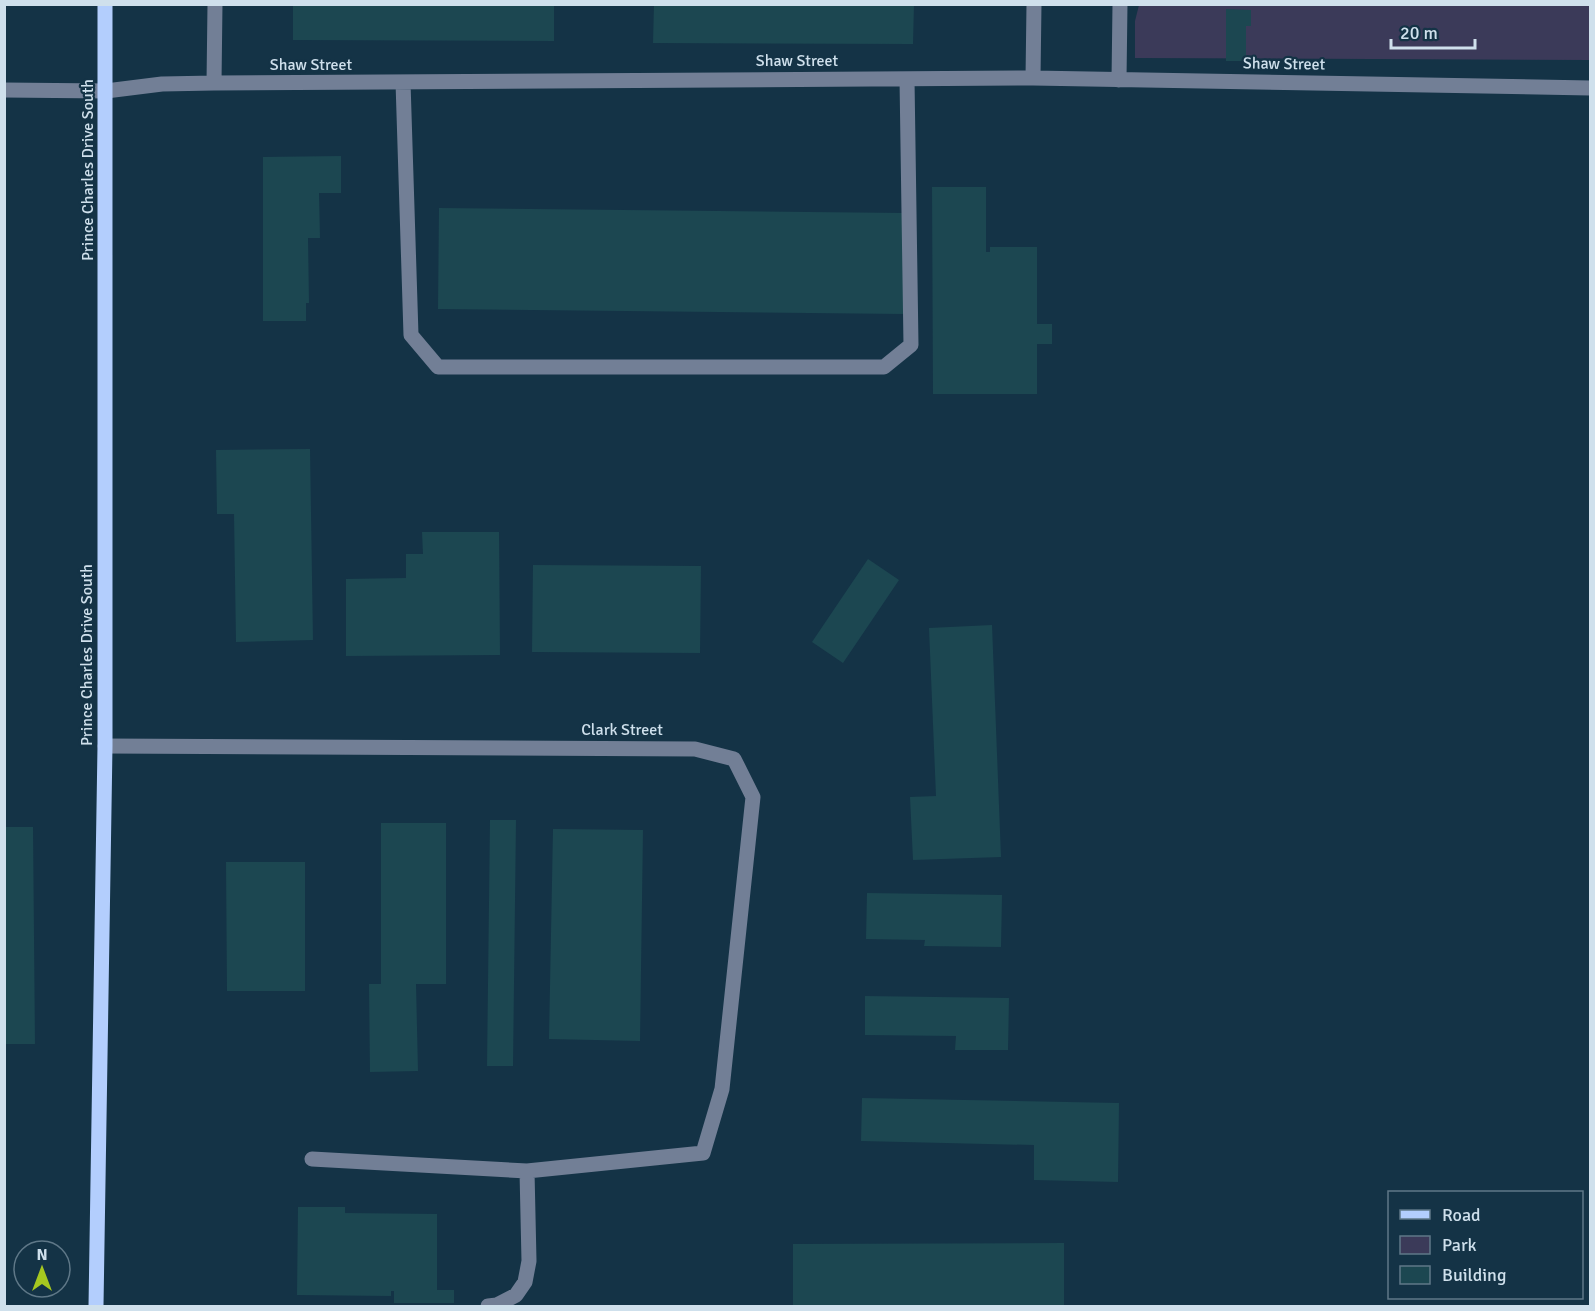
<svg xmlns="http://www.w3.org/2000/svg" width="1595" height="1311" viewBox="0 0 1595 1311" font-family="Signika,sans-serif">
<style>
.green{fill:#3b3a59}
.building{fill:#1c4751}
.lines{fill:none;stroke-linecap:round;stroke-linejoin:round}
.minor{stroke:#727f96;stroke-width:15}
.major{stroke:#b3cefd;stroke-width:15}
.labels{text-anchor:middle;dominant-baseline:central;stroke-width:4.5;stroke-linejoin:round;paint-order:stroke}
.street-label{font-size:16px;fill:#cfe0ec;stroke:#143346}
</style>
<rect width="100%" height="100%" fill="#143346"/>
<!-- green -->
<path class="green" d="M1139,5h451v55l-455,-2v-37z"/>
<!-- building -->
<path class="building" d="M293,4h261v37l-261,-1z
M654,4h260l-1,40 -260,-1z
M1226,9l25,1v16h-5v35h-20z
M341,156v37h-22l1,45h-12l1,65h-3v18h-43v-164z
M932,187h54v65h4v-5h47v77h15v20h-15v50h-104z
M439,208l465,5 -1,101 -465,-5z
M310,449l3,191 -77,2 -2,-128h-17l-1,-64z
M422,532h77l1,123 -154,1v-77l60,-1v-24h17z
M868,559l31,21 -56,83 -31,-21z
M533,565l168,1 -1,87 -168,-1z
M992,625l9,232 -88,3 -3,-63 26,-1 -7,-168z
M490,820h26l-3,246h-26z
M381,823h65v161h-30l2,87 -48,1 -1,-88h12z
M4,827h29l2,217h-31z
M553,829l90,1 -3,211 -91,-2z
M226,862h79v129h-78z
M867,893l135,2 -1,52 -77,-1 1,-6 -59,-1z
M865,996l144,2 -1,52h-53l1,-14 -91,-1z
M862,1098l257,5 -1,79 -84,-2v-35l-173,-4z
M298,1207h47v6l92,1v76h17v13h-60v-12h-3v5l-94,-1z
M1064,1243v63h-271v-62z"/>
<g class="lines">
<!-- minor -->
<path class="minor" d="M1033,78l1,-74
M1119,80l1,-76
M403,82l8,253 27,32h446l27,-22 -4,-266
M214,83l1,-79
M4,90l102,1 56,-7 52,-1 819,-5 557,10
M105,746l590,3 39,10 19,38 -31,292 -19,64 -176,18 -215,-12
M488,1306l9,-1 19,-10 9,-13 4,-21 -2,-90"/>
<!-- major -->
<path class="major" d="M96,1306l9,-560v-742"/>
</g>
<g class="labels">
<!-- street labels -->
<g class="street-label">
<text x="797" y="61">Shaw Street</text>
<text transform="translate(1284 64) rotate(1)">Shaw Street</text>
<text x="311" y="65">Shaw Street</text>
<text transform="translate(88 170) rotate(-90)">Prince Charles Drive South</text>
<text transform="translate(87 655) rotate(-90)">Prince Charles Drive South</text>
<text x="622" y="730">Clark Street</text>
</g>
</g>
<!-- border -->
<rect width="1595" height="1311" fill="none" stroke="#cfe0ec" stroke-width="12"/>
<!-- legend -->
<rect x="1388" y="1191" width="195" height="108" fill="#143346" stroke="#5f7888" stroke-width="1.5"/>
<rect x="1400" y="1210" width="30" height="9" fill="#b3cefd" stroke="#5f7888" stroke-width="1.5"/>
<text x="1442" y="1221" font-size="18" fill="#cfe0ec">Road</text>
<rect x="1400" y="1236" width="30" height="18" fill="#3b3a59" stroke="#5f7888" stroke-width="1.5"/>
<text x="1442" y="1251" font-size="18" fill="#cfe0ec">Park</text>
<rect x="1400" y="1266" width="30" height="18" fill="#1c4751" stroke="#5f7888" stroke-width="1.5"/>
<text x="1442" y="1281" font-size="18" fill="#cfe0ec">Building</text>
<!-- north arrow -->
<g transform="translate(42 1269)"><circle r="28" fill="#143346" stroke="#5f7888" stroke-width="1.5"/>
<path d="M0-4.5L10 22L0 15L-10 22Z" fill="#a6c820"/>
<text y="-9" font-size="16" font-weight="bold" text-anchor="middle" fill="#cfe0ec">N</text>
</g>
<!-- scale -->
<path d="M1391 39v9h84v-9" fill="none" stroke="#cfe0ec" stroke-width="3"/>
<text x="1400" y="39" font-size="18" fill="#cfe0ec" stroke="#143346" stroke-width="4.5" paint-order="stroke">20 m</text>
</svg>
